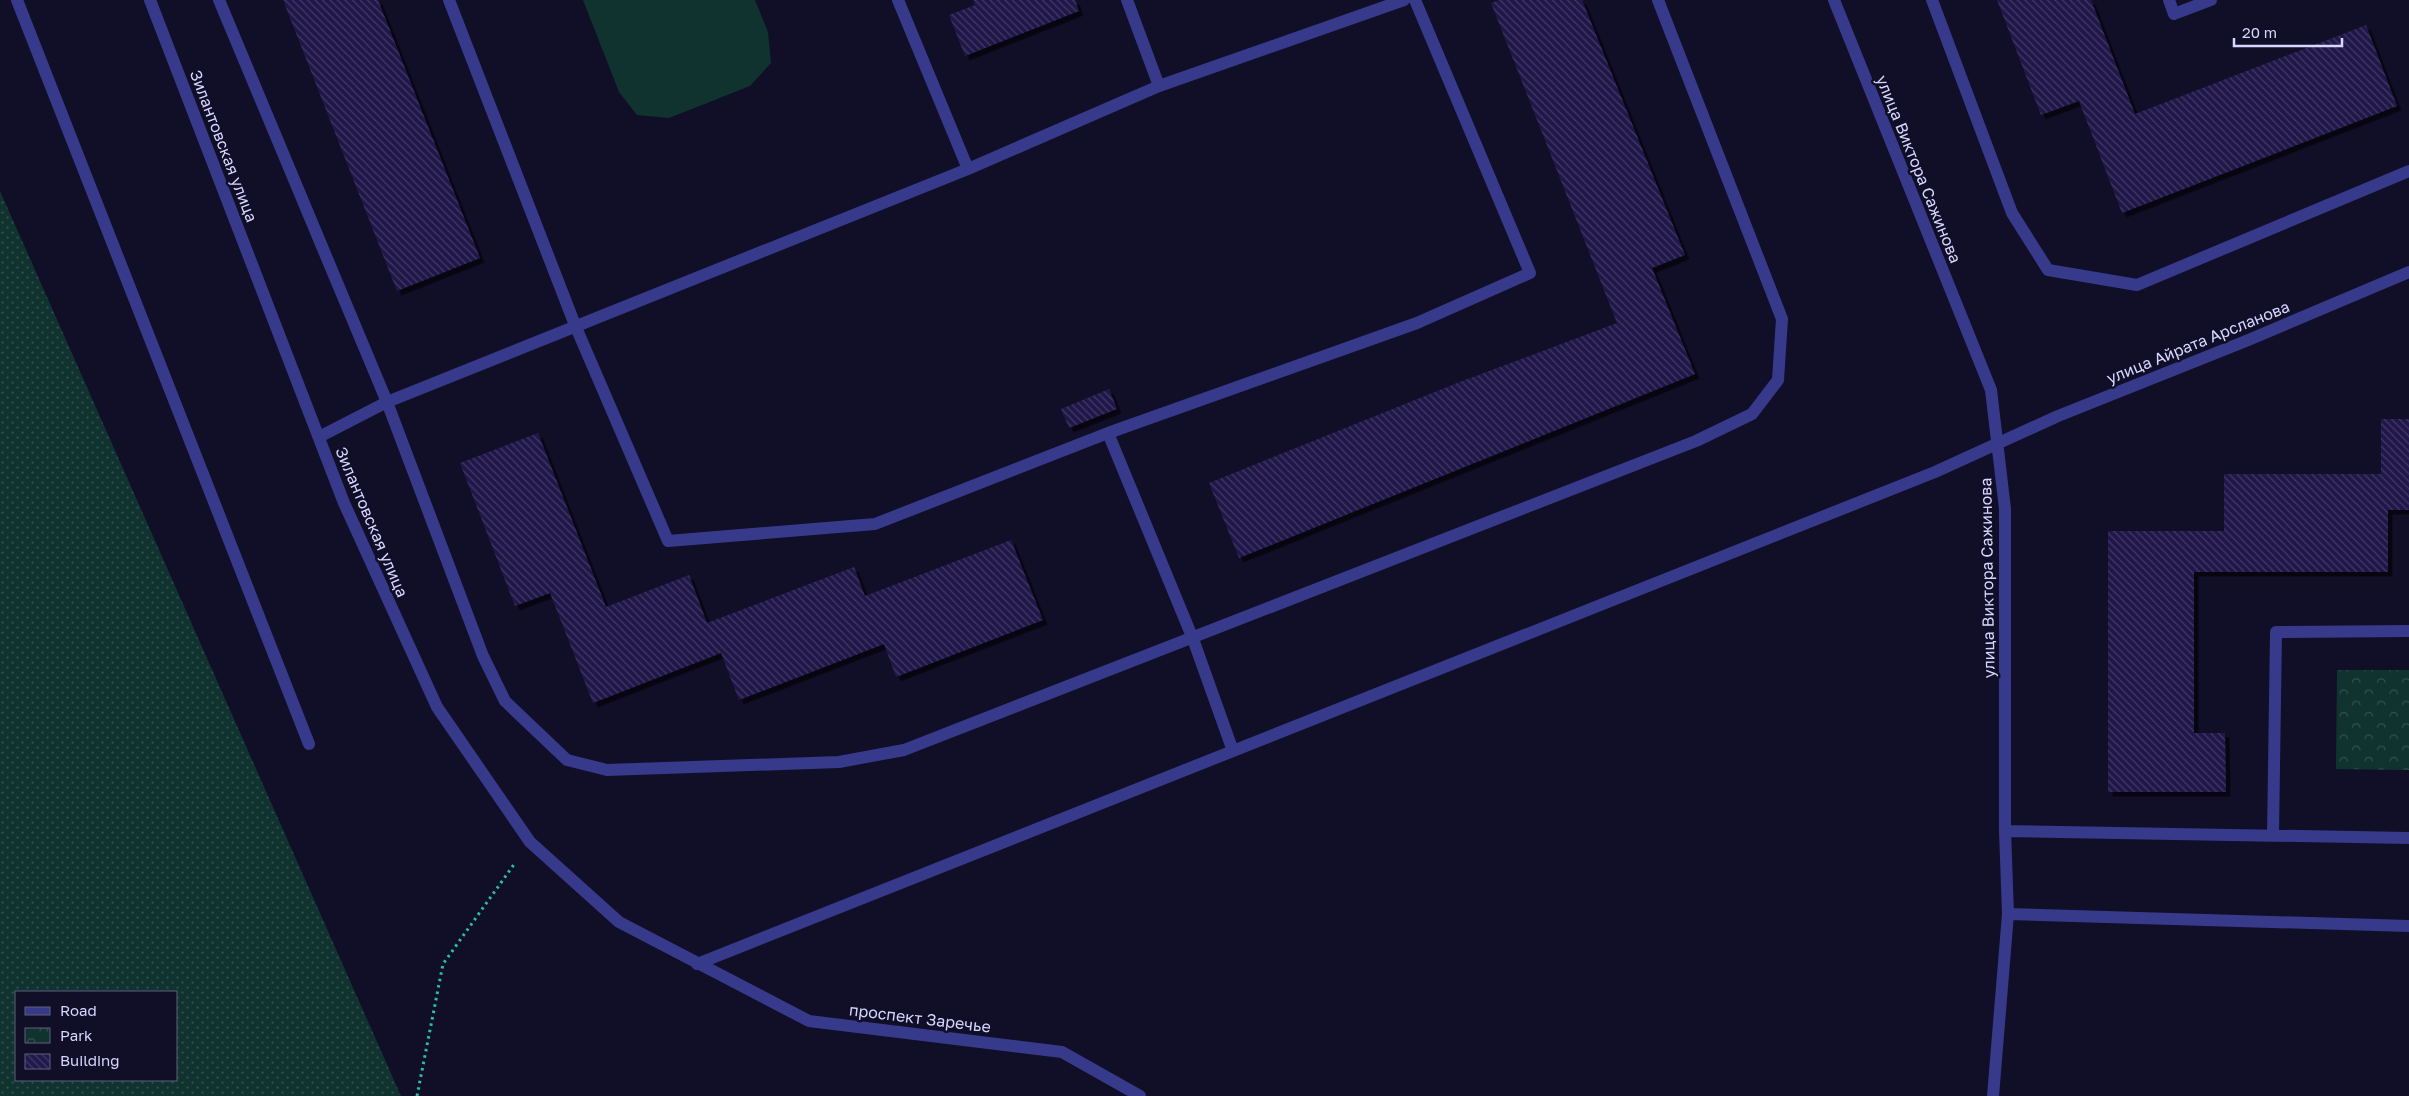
<svg xmlns="http://www.w3.org/2000/svg" width="2409" height="1096" viewBox="0 0 2409 1096" font-family="'Golos Text',sans-serif">
<style>
.grass{fill:url(#grass-dots);fill-rule:evenodd}
.park{fill:url(#park-crowns)}
.garden{fill:#11332f}
.building{fill:url(#building-back-hatch);filter:url(#shadow)}
.lines{fill:none;stroke-linecap:round;stroke-linejoin:round}
.path{stroke:#29bfab;stroke-width:3;stroke-dasharray:2.5 4;stroke-linecap:butt}
.minor{stroke:#373a8a;stroke-width:12}
.labels{text-anchor:middle;dominant-baseline:central;stroke-width:5;stroke-linejoin:round;paint-order:stroke}
.street-label{font-size:16px;fill:#d7d6ff;stroke:#110e28}
</style>
<defs>
<pattern id="grass-dots" width="8" height="8" patternUnits="userSpaceOnUse" patternTransform="scale(1.25)"><rect width="8" height="8" fill="#11332f"/><path d="M2 2h.1M6 6h.1" fill="none" stroke="#33504e" stroke-width="1.8" stroke-linecap="round"/></pattern>
<pattern id="park-crowns" width="20" height="18" patternUnits="userSpaceOnUse" patternTransform="scale(1.25)"><rect width="20" height="18" fill="#11332f"/><path d="M2 6a3 3 0 1 1 6 0M12 15a3 3 0 1 1 6 0" fill="none" stroke="#33504e"/></pattern>
<pattern id="building-back-hatch" width="6" height="6" patternUnits="userSpaceOnUse" patternTransform="scale(1.25)"><rect width="6" height="6" fill="#20194a"/><path d="M-1 5l2 2M0 0l6 6M5-1l2 2" fill="none" stroke="#403a65"/></pattern>
<filter id="shadow"><feDropShadow dx="4.5" dy="4.5" stdDeviation="0" flood-color="#0009"/></filter>
</defs>
<rect width="100%" height="100%" fill="#110e28"/>
<!-- grass -->
<path class="grass" d="M0,191l401,905h-401zM16,992h160v88h-160z"/>
<!-- park -->
<path class="park" d="M2337,670h72v100l-73,-1z"/>
<!-- garden -->
<path class="garden" d="M583,0h172l13,32 3,31 -21,23 -81,32 -32,-3 -18,-23z"/>
<!-- building -->
<path class="building" d="M283,0h95l102,258 -83,33z
M973,0h102l4,11 -114,45 -16,-41 26,-10z
M1499,0h83l103,255 -33,13 43,106 -456,184 -30,-75 248,-100 160,-60 -126,-320z
M1997,0h94l44,114 231,-89 31,81 -275,107 -43,-112 -38,14z
M1109,389l8,20 -48,19 -8,-19z
M2381,419h28v91h-21v62h-194v161h31l1,59h-118v-261h116v-57h157z
M538,433l68,174 83,-32 18,48 147,-56 11,29 146,-56 32,80 -147,57 -12,-33 -145,56 -18,-47 -128,50 -43,-110 -35,13 -55,-143z"/>
<g class="lines">
<!-- path -->
<path class="path" d="M417,1096l26,-132 72,-101"/>
<!-- minor -->
<path class="minor" d="M17,0l292,744
M150,0l194,503 93,204 93,135 89,80 190,99 253,31 78,44
M219,0l168,402 96,254 22,45 62,59 40,10 232,-8 65,-12 792,-309 56,-27 26,-34 4,-61 -124,-319
M449,0l126,325 93,216 207,-17 233,-91 309,-110 113,-50 -115,-273
M898,0l70,169
M1127,0l32,86
M1834,0l157,390 14,119v322l3,83 -15,182
M1932,0l80,213 36,57 89,15 272,-114
M2169,0l5,14 37,-14
M1108,433l85,206 40,112
M319,437l68,-35 581,-233 191,-83 245,-86
M2005,831l404,7
M2273,835l3,-203 133,-1
M2008,914l401,12
M697,964l1238,-492 123,-56 188,-75 163,-69"/>
</g>
<g class="labels">
<!-- street labels -->
<g class="street-label">
<text transform="translate(224 146) rotate(69)">Зилантовская улица</text>
<text transform="translate(1919 169) rotate(68)">улица Виктора Сажинова</text>
<text transform="translate(2198 342) rotate(-22)">улица Айрата Арсланова</text>
<text transform="translate(372 522) rotate(67)">Зилантовская улица</text>
<text transform="translate(1987 578) rotate(-91)">улица Виктора Сажинова</text>
<text transform="translate(920 1018) rotate(7)">проспект Заречье</text>
</g>
</g>
<!-- legend -->
<rect x="15" y="991" width="162" height="90" fill="#110e28" stroke="#605e7e"/>
<rect x="25" y="1007" width="25" height="8" fill="#373a8a" stroke="#605e7e"/>
<text x="60" y="1016" font-size="15" fill="#d7d6ff">Road</text>
<rect x="25" y="1028" width="25" height="15" fill="url(#park-crowns)" stroke="#605e7e"/>
<text x="60" y="1041" font-size="15" fill="#d7d6ff">Park</text>
<rect x="25" y="1054" width="25" height="15" fill="url(#building-back-hatch)" stroke="#605e7e"/>
<text x="60" y="1066" font-size="15" fill="#d7d6ff">Building</text>
<!-- scale -->
<path d="M2234 38v8h108v-8" fill="none" stroke="#d7d6ff" stroke-width="2.5"/>
<text x="2242" y="38" font-size="15" fill="#d7d6ff" stroke="#110e28" stroke-width="4" paint-order="stroke">20 m</text>
</svg>
